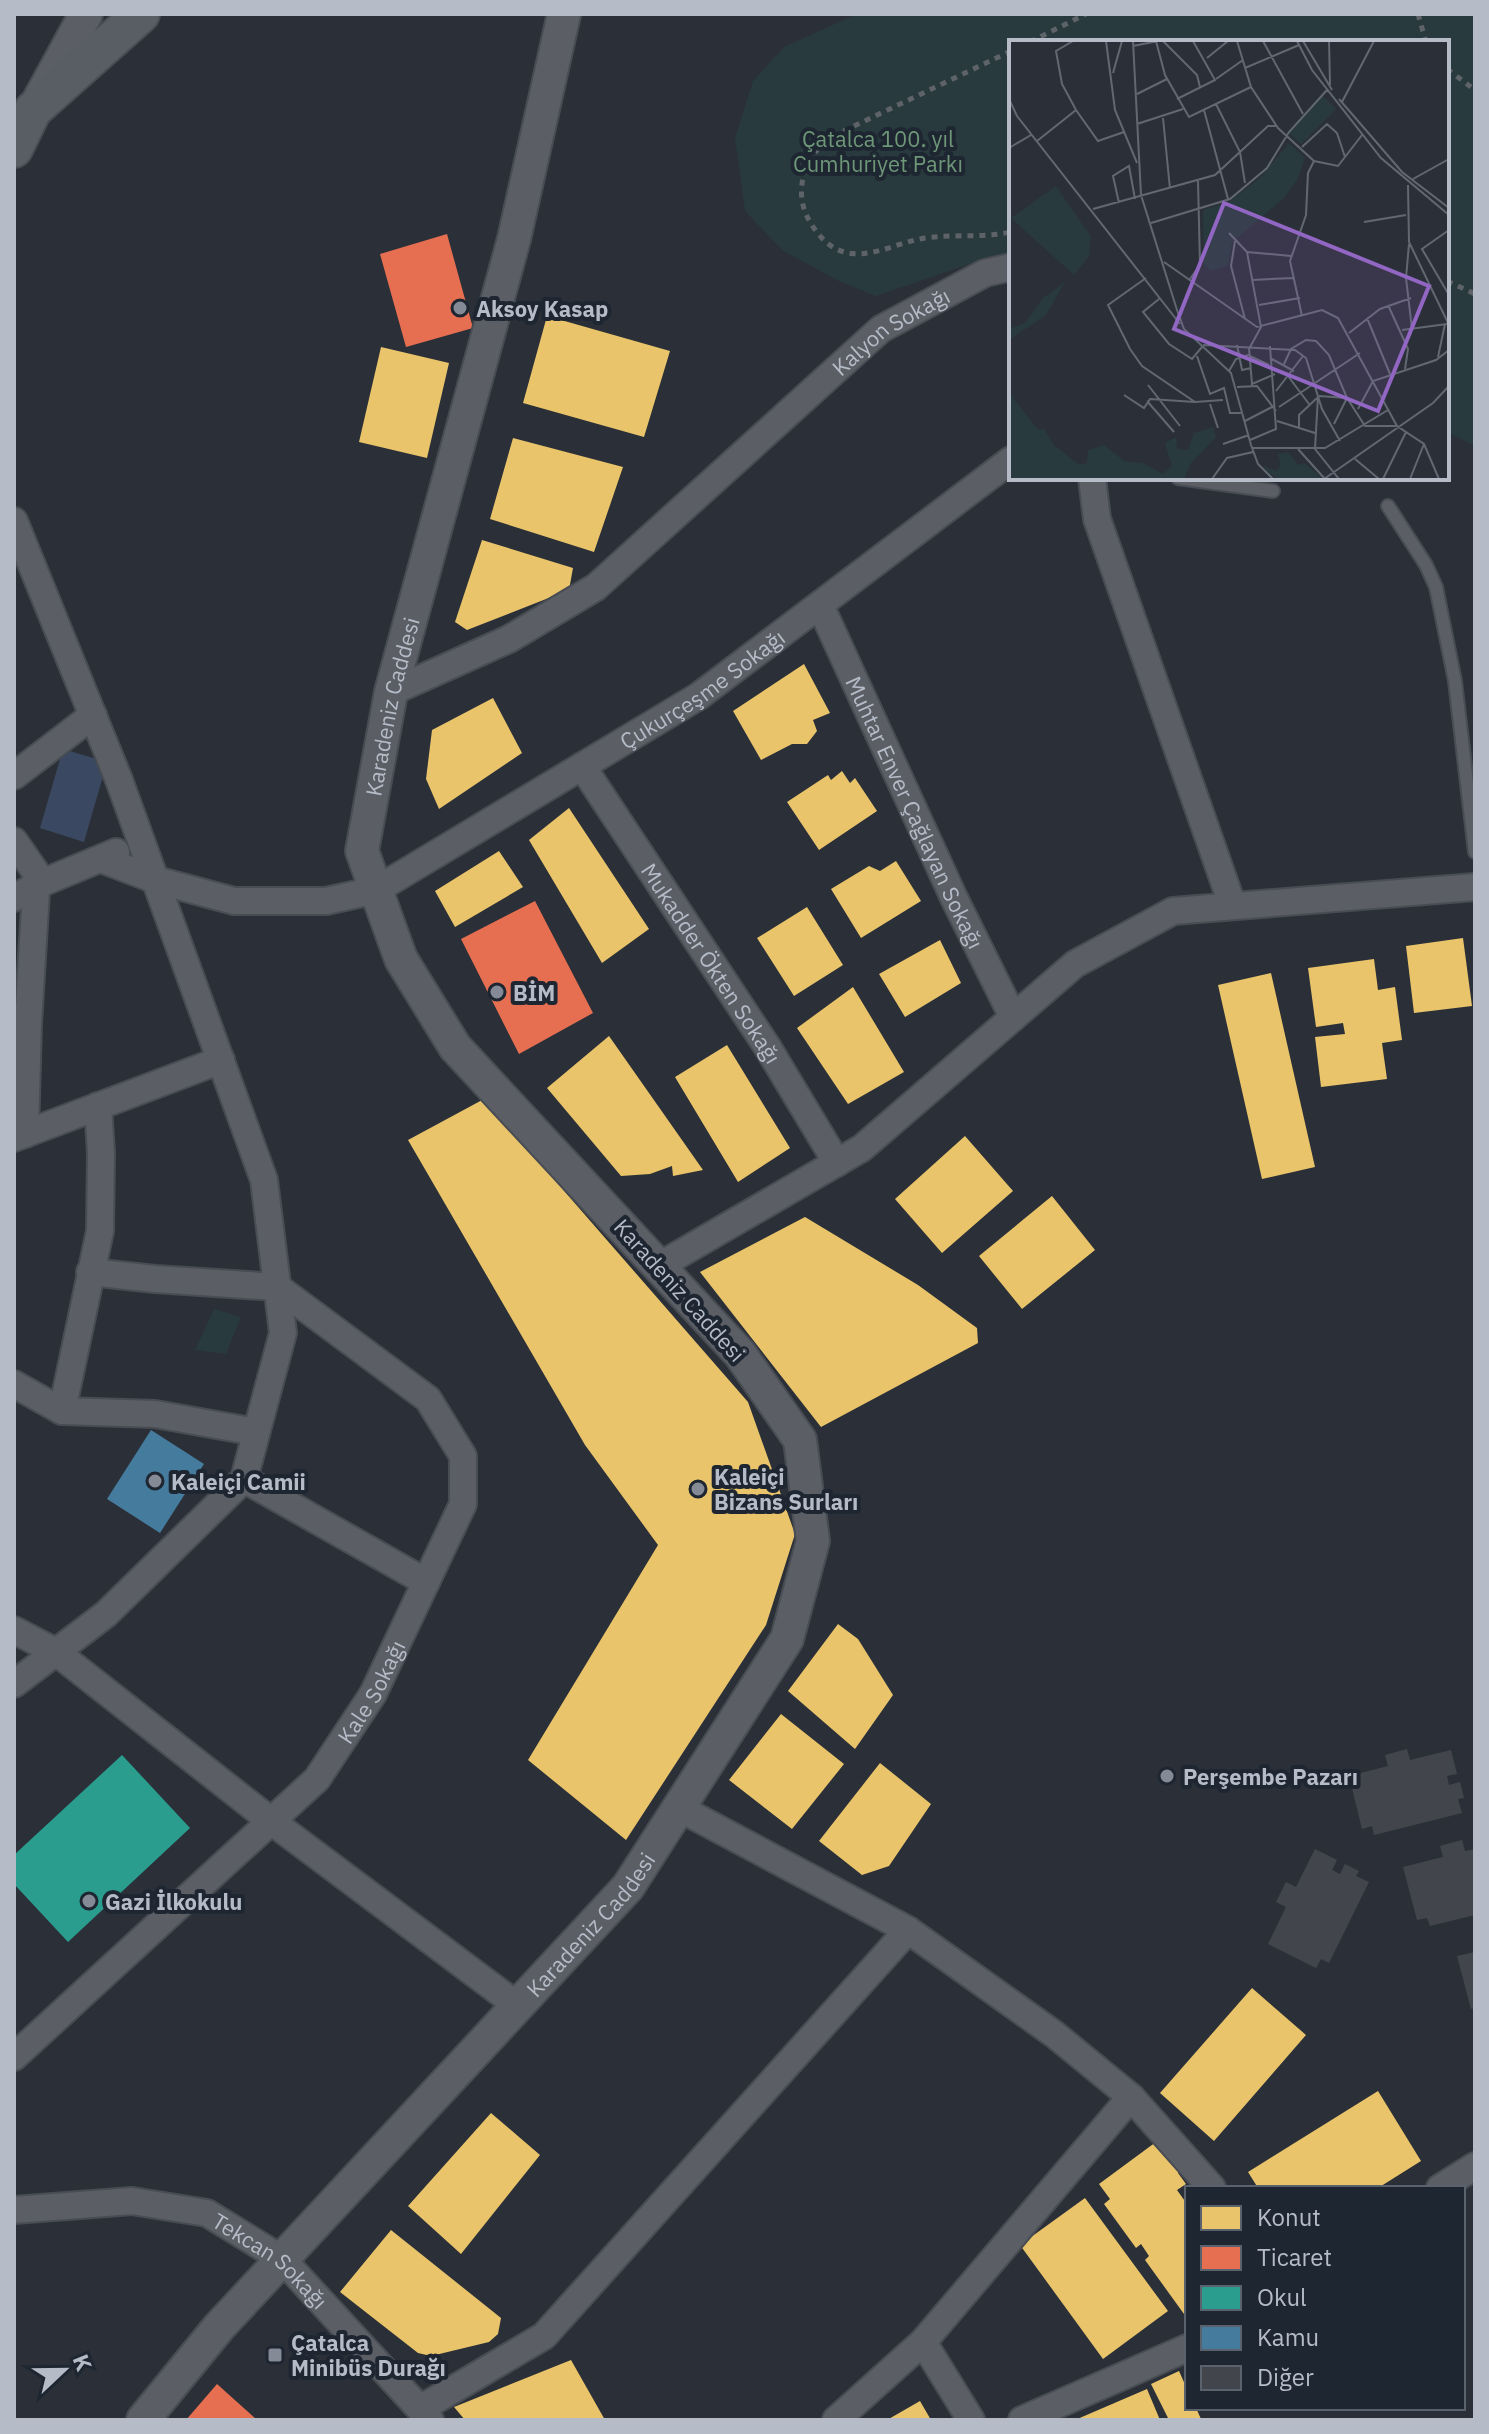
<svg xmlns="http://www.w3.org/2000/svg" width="1489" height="2434" viewBox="0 0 1489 2434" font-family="'IBM Plex Sans',sans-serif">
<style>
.green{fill:#283a3d}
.water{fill:#3a4961}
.homes{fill:#e9c46a}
.shops{fill:#e76f51}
.schools{fill:#2a9d8f}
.public{fill:#457b9d}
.building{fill:#42464c}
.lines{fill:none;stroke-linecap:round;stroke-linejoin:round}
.service-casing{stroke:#484c53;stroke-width:16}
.minor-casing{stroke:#484c53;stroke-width:30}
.tertiary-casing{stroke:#484c53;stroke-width:36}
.secondary-casing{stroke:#484c53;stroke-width:40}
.path{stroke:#5e6369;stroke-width:5;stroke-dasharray:6 6;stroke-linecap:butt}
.service{stroke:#5b5e65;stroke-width:12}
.minor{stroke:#5b5e65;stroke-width:26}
.tertiary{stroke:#5b5e65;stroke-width:32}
.secondary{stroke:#595d64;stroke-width:36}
.poi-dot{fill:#858b96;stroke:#1e2632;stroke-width:3}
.labels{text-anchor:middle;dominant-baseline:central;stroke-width:8;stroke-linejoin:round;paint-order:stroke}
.park-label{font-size:22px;fill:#6e9778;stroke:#1e2632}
.poi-label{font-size:22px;font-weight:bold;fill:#b5bcc8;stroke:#1e2632;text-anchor:start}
.street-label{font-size:22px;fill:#b5bcc8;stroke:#1e2632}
.inset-road{fill:none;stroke:#626872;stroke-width:2}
.view{fill:#9266c3;fill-opacity:0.15;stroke:#9266c3;stroke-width:4}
.inset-edge{fill:none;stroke:#b5bcc8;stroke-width:4}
</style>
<rect width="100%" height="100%" fill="#2b3038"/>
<!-- green -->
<path class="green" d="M857,14h618v432l-28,-14v-390h-436v211l-15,2 -120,41 -37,-15 -57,-31 -37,-39 -10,-73 18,-57 31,-34z
M214,1309l27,8 -15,37 -31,-4z"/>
<!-- water -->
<path class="water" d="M63,749l44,13 -23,80 -44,-14z"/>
<!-- homes -->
<path class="homes" d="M547,316l123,35 -26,86 -121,-34z
M381,347l68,16 -22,95 -68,-16z
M513,438l110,29 -29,85 -104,-33z
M482,540l91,28 -4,22 -102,40 -12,-8z
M804,664l26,49 -17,7 4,11 -10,13h-15l-31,16 -28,-49z
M493,698l29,55 -83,56 -13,-30 6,-49z
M842,771l8,12 5,-5 22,33 -58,39 -32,-48 41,-27 3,5z
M569,808l80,121 -47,34 -73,-123z
M499,851l24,36 -68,40 -20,-36z
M896,861l25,40 -60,37 -30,-49 38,-23 11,5z
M807,907l36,58 -49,31 -37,-58z
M1463,938l9,68 -58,7 -8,-67z
M940,940l21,43 -56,34 -26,-43z
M1374,959l4,31 17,-3 7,53 -20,3 5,36 -66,8 -6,-50 30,-3 -2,-11 -27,4 -8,-59z
M1271,973l44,194 -53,12 -44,-194z
M853,987l51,85 -56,32 -51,-76z
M609,1036l94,134 -30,6 -1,-10 -22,8 -29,2 -74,-88z
M727,1045l63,103 -52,34 -63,-105z
M484,1099l264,303 47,132 -29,91 -140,215 -98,-80 130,-215 -73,-100 -177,-305z
M965,1136l48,55 -71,62 -47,-54z
M1052,1196l43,54 -73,59 -43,-53z
M805,1217l113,68 59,43 1,15 -157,84 -121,-155z
M838,1624l20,15 35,56 -38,54 -67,-58z
M781,1714l63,50 -52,65 -63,-49z
M880,1763l51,41 -42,62 -27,9 -43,-34z
M1252,1988l54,47 -92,106 -54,-48z
M1378,2091l43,70 -43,27h-120l-10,-16z
M491,2113l49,42 -79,99 -53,-48z
M1160,2139l23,30 -5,4 8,11 -9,6 10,14v107l-3,3 -39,-54 4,-4 -8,-12 -5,4 -32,-44 6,-5 -11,-15z
M1085,2198l83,113 -65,48 -83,-114z
M391,2230l110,88 -3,16 -9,8 -58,14 -13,-3 -78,-61z
M571,2360l34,60h-140l-11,-13z
M1179,2371l8,18v19h9l5,11 -3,1h-29l-18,-36z
M1147,2389l13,31h-85z
M920,2401l11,19h-44z"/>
<!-- shops -->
<path class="shops" d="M447,234l26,94 -67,19 -26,-93z
M535,901l58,112 -74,41 -58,-115z
M217,2384l40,36h-71z"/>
<!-- schools -->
<path class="schools" d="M122,1755l68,73 -122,114 -54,-58v-29z"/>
<!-- public -->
<path class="public" d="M151,1430l53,34 -44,69 -53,-34z"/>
<!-- building -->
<path class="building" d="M1407,1749l3,11 41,-10 6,24 -10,2 2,9 11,-3 4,16 -6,1 4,14 -88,22 -2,-9 -10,3 -13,-53 39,-10 -3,-11z
M1462,1840l3,11 10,-2v66l-45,11 -3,-8 -10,2 -14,-53 40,-10 -3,-11z
M1315,1849l22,11 -5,10 8,4 5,-10 14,7 -3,5 13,6 -40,81 -8,-4 -5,9 -48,-24 18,-37 -10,-5 10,-20 10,5z
M1475,1952v56l-4,1 -14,-53z"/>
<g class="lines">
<defs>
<path id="service" d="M1178,478l95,13
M1388,506l38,59 10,22 19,94 20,171"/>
<g id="minor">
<path d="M1092,478l5,41 135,385"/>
<path d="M14,521l105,259 145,400 19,153 -39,146 -138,135 -92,70"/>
<path id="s1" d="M820,605l134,293 59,119"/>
<path id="s2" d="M391,692l118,-53 87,-52 285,-258 104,-56 26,-6"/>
<path id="s3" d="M582,766l186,282 69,115"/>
<path d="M14,776l79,-61"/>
<path d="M14,841l23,33 -9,150 -3,110"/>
<path id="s4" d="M101,859l55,21 78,21h92l50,-11 323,-194 312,-236"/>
<path d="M14,898l23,-13 79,-33"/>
<path d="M14,1138l207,-78"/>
<path d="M659,1266l203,-118 213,-184 98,-53 302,-24"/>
<path d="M14,1384l48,27 93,3 101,18"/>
<path d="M62,1411l38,-180 1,-78 -3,-47"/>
<path d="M244,1479l182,103"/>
<path d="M14,1630l42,22 215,169 247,185"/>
<path d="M679,1808l229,122 146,104 77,63 81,91"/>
<path id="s5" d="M14,2057l303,-278 56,-85 90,-190v-48l-35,-57 -151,-112 -122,-8 -65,-7"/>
<path d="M1440,2188l35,-22"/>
<path id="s6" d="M14,2210l118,-9 75,12 75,46 148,161"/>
<path d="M923,2342l48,78"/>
<path d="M420,2409l124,-73 364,-406"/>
<path d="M836,2420l87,-78 208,-245"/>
<path d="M1022,2420l165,-72"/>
</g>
<g id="tertiary">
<path d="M39,100l47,-86"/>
<path id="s7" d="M143,2420l76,-93 409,-440 159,-248 26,-98 -13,-101 -60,-86 -285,-307 -54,-88 -39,-108 29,-159 123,-453 50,-225"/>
</g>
<path id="secondary" d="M14,149l19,-39 108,-96"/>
</defs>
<!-- service casing -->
<use href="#service" class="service-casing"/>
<!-- minor casing -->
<use href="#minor" class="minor-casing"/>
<!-- tertiary casing -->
<use href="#tertiary" class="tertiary-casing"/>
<!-- secondary casing -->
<use href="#secondary" class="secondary-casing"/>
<!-- path -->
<path class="path" d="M1418,14l8,28
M1030,42l56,-28
M1011,51l-184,88c-18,18 -30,40 -24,66 3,12 10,23 18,32 31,34 67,7 104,1 29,-4 57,0 86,-6
M1447,69l28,21
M1447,281l28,13"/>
<!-- service -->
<use href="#service" class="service"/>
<!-- minor -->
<use href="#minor" class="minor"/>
<!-- tertiary -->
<use href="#tertiary" class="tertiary"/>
<!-- secondary -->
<use href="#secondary" class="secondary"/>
</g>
<!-- markers -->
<g class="poi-dot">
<circle cx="460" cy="308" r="8"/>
<circle cx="497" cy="992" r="8"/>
<circle cx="155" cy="1481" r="8"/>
<circle cx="698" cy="1489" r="8"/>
<circle cx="1167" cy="1776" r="8"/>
<circle cx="89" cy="1901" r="8"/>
<rect x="267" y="2347" width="16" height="16" rx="4"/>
</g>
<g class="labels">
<!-- park labels -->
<g class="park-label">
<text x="878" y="138">Çatalca 100. yıl<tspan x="878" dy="25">Cumhuriyet Parkı</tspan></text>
</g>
<!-- poi labels -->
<g class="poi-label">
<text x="476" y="308">Aksoy Kasap</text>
<text x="513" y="992">BİM</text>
<text x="714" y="1476">Kaleiçi<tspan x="714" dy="25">Bizans Surları</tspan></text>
<text x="171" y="1481">Kaleiçi Camii</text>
<text x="1183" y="1776">Perşembe Pazarı</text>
<text x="105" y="1901">Gazi İlkokulu</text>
<text x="291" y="2342">Çatalca<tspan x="291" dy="25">Minibüs Durağı</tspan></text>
</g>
<!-- street labels -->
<g class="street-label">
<text stroke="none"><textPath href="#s2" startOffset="622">Kalyon Sokağı</textPath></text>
<text stroke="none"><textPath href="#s4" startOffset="666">Çukurçeşme Sokağı</textPath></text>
<text stroke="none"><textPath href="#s7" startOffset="2108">Karadeniz Caddesi</textPath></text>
<text stroke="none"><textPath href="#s1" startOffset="228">Muhtar Enver Çağlayan Sokağı</textPath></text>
<text stroke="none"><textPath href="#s3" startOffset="236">Mukadder Ökten Sokağı</textPath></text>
<text transform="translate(680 1290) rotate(48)">Karadeniz Caddesi</text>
<text stroke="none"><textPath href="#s5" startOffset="514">Kale Sokağı</textPath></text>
<text stroke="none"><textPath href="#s7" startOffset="668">Karadeniz Caddesi</textPath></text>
<text stroke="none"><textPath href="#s6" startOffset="274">Tekcan Sokağı</textPath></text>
</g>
</g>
<!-- overview -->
<g transform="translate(1009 40)">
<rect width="440" height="440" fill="#2b3038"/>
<path d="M314,56l13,13 -35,35 -13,-12zM280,103l16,15 -8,22 -13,18 -52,44 -4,23 -18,6 -6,-7 -1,-54 26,-8 31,-24zM47,146l35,51 -2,19 -15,19 -63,-57zM56,242l-19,33 -37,25v-11l16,-6 18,-25zM0,353l29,37 6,-1 10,16 25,20 8,-2 1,-13 16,-5 20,16 19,2 20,11 9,-8 -7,-23 11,-6 1,12 11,1 6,-17 19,-6 3,10 -25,26 -7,16h-175zM279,412l10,13 7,-2 16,15 -43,1 -11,-8 -4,-6 13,6 5,-6 -3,-11z" fill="#283a3d"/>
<path class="inset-road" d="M64,1l-17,10 6,33 14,26 22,31 26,-9M97,1l9,69 22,53M124,1l8,154 36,115 7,19 47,44 20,72 7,19 15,15M147,1l9,34 24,42 62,-30M154,1l34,34 3,12M228,1l14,46 27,41 36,33 24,5 24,-31M254,1l40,73M288,1l15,29 69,88 68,57M294,1l29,49M320,1l1,44M124,6l25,-5M198,18l21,-17M236,28l54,-23M104,33l9,-32M207,39l27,-19M128,54l30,-15M0,59l8,17 163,208M168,59l38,-19 -22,-39M330,59l63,73 47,36M333,62l32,-61M207,64l24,48 5,31M195,70l24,89M154,78l7,71M128,84l46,-15M28,101l39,-31M293,107l25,-23 10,9 8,24M0,108l22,-13M404,139l36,-20M399,145l1,57 40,83M110,163l-6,-27 16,-10 6,33M84,169l122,-34 53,-49h8M355,182l42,-7M142,183l79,-24 37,-31 22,-36 38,-42M440,190l-27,19 27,46M220,193l18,19 44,4M226,201l-4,25 14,53M400,204l-3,34 6,51M238,212l14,75 -12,22M155,222l93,65 65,-17 16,8 59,108 27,18 15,35M137,238l-38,27 22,44 12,17 53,36 28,-2M181,239l10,-14 -2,-84M243,240l41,-2M150,259l-16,13 26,32 23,15 10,-12M250,265l41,-7M379,265l20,44 -3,20M293,276l-12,-55 16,-46 2,-42 6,-12M358,278l23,56M393,290l45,-6M340,293l31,-24 31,-11M194,305l92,5 11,8 16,51 18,32M228,305l5,25 9,-2M240,308l3,36 23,-10M188,316l13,38 14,-6 6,25h11M429,317l7,-33M261,318l24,13M275,324l7,-15 15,-9 10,1 13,14 18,43 -13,26M220,331l7,-12 12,-4 21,10M279,336l21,28M139,345l32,41M228,347l20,-1 19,25M267,351l27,-35M115,355l20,13 6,-9 45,3M309,356l-3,53 24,30M310,356l28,2 18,28h32M138,361l27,31M201,364l8,24M270,367l81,-54M349,369l15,-28 63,-21 13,-10M236,381l27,-14M268,381l38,12M290,387v-12l18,-17M241,400l26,-11 -6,-83M214,404l26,-9M243,408h73l63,-38M289,409l27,30M346,419l24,20M203,439l15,-21 26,-6M315,439l109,-76 16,-17M374,439l23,-47M401,439l14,-35"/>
<path class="view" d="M215,163l205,83 -51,125 -204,-82z"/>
<rect width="440" height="440" class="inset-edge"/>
</g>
<!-- border -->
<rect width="1489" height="2434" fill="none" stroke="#b5bcc8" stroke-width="32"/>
<!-- legend -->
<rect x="1185" y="2186" width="280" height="224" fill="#1e2632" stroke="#5a626e" stroke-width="2"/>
<rect x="1201" y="2206" width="40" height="24" fill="#e9c46a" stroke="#5a626e" stroke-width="2"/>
<text x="1257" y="2226" font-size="24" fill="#b5bcc8">Konut</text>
<rect x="1201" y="2246" width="40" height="24" fill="#e76f51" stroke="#5a626e" stroke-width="2"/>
<text x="1257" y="2266" font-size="24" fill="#b5bcc8">Ticaret</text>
<rect x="1201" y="2286" width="40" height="24" fill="#2a9d8f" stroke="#5a626e" stroke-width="2"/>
<text x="1257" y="2306" font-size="24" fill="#b5bcc8">Okul</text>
<rect x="1201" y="2326" width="40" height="24" fill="#457b9d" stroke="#5a626e" stroke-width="2"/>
<text x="1257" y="2346" font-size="24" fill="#b5bcc8">Kamu</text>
<rect x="1201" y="2366" width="40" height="24" fill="#42464c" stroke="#5a626e" stroke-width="2"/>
<text x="1257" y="2386" font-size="24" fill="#b5bcc8">Diğer</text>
<!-- north arrow -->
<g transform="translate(64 2370) rotate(68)" stroke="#1e2632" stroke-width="6" paint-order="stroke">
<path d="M0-6L14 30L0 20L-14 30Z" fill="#b5bcc8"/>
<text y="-12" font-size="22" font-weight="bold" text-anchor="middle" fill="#b5bcc8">K</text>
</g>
</svg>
